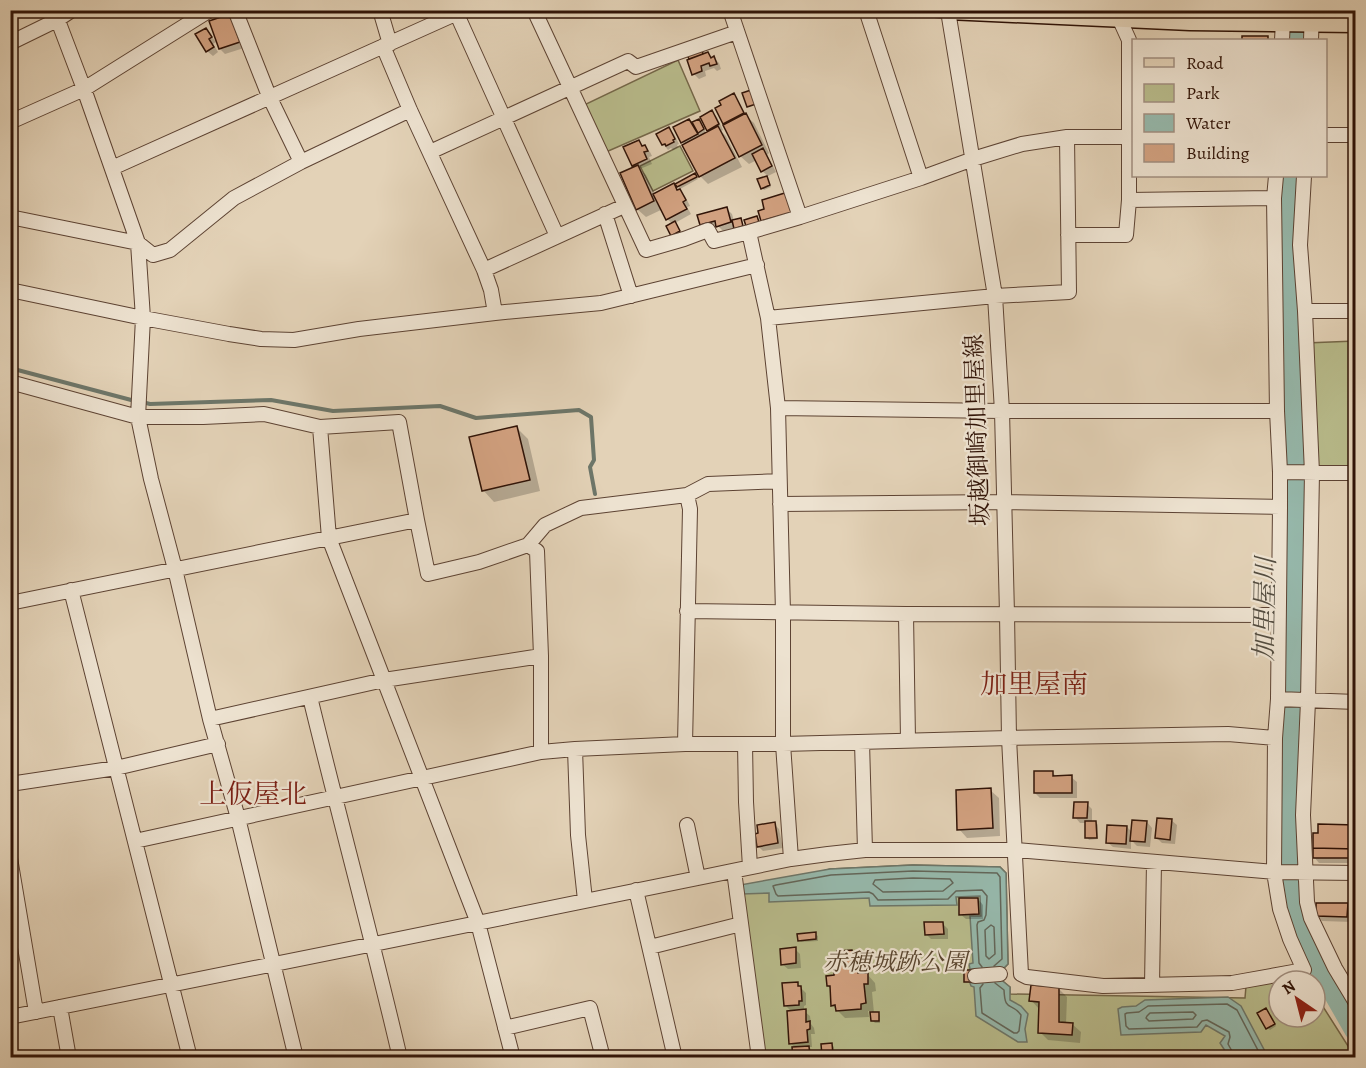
<svg xmlns="http://www.w3.org/2000/svg" width="1366" height="1068" viewBox="0 0 1366 1068" font-family="Alegreya,'Noto Serif JP',serif">
<style>
.green{fill:#b8bb8b;stroke:#746749;stroke-width:1.5}
.water{fill:#96b8ab;stroke:#6d7669;stroke-width:1.5}
.shadow{fill:#0003}
.lines{fill:none;stroke-linecap:round;stroke-linejoin:round}
.shore{stroke:#636659;stroke-width:1.5}
.stream{stroke:#6d7669;stroke-width:4}
.river{stroke:#96b8ab;stroke-width:24}
.building{fill:#d2a180;stroke:#301307;stroke-width:1.5}
.minor-casing{stroke:#5d4333;stroke-width:16}
.major-casing{stroke:#301307;stroke-width:21}
.minor{stroke:#ede2d0;stroke-width:14}
.major{stroke:#e3d2b7;stroke-width:18}
.labels{text-anchor:middle;dominant-baseline:central;stroke-width:4.5;stroke-linejoin:round;paint-order:stroke}
.street-label{font-size:24px;fill:#301307;stroke:#ede2d0}
.park-label{font-size:24px;font-style:italic;fill:#59452f;stroke:#ede2d0}
.water-label{font-size:26px;font-style:italic;fill:#544d40;stroke:#ede2d0}
.quarter-label{font-size:27px;fill:#7a1f14;stroke:#ede2d0}
</style>
<rect width="100%" height="100%" fill="#e3d2b7"/>
<filter id="stains"><feTurbulence type="fractalNoise" baseFrequency=".00333" numOctaves="4"/><feColorMatrix values="0 0 0 0 .2 0 0 0 0 .09 0 0 0 0 .02 0 0 0 .5 -.17"/></filter>
<radialGradient id="worn" r=".72"><stop offset=".6" stop-color="#630" stop-opacity="0"/><stop offset="1" stop-color="#630" stop-opacity=".3"/></radialGradient>
<!-- green -->
<path class="green" d="M678,60l22,51 -94,41 -22,-47z
M680,146l13,25 -40,20 -13,-25z
M1355,341v132h-43l-6,-130z
M913,865l87,2 6,6 2,91 -4,4h-5v10l11,9v7l235,4 1,-12c17,-4 36,-8 52,-5h-19v36h36v-23l40,63h-590l-23,-163 88,-25z"/>
<!-- water -->
<path class="water" d="M913,865l87,2 6,6 2,91 -4,4h-5v10l11,9v13l11,6 7,8 -3,15 2,13h-9l-42,-26 -2,-29 -3,-1 -1,-3 7,-1v-13h-7l-1,-5 4,-1 -3,-47h11l-1,-20 -24,1 1,8 -87,1 -1,-8 -100,4v-9l-27,1 -2,-9 90,-16z
M1228,997l13,9 27,51h-39l-9,-14 5,-7 -19,-11 -5,7 -80,3 -3,-26 4,-2 14,-1 9,-6z"/>
<!-- shadow -->
<path class="shadow" d="M230,16l14,32 -19,6 -5,-5z
M206,30l10,12 -3,2 5,8 -5,4 -6,-5z
M701,51l3,4 4,-1 6,4 5,5 2,6 -4,2 -3,-3 -9,3 1,5 -7,3 -5,-5 -2,-14 -2,-2z
M733,95l5,6 8,15 8,7 15,30 -2,2 9,17 -8,4 -6,-5 -5,-11 -8,4 -9,-8 -16,-33z
M712,112l5,5 6,13 -2,1 5,5 16,31 -34,17 -8,-8 -14,-31 -3,-3 6,-21 3,3 7,-4 8,14 3,-2 -2,-2z
M669,129l5,5 5,10 -2,1 1,2 -5,3 -2,-2 -3,2 -5,-6z
M639,142l11,10 2,4 -3,1 3,7 -12,5 6,6 9,19 18,-9 12,11 5,10 -3,1 4,7 -16,9 6,10 -6,4 -3,-2 1,-11 -6,-5 -4,-10 -17,8 -9,-8 -1,-41 -3,-3z
M695,175l3,4 -18,10 -3,-5z
M766,178l5,9 -7,3 -2,-2z
M726,208l6,6 2,7 6,-2 2,2 1,3 -9,3 3,3 -2,-2 -12,3 -5,-5 -12,4 -5,-5z
M517,428l11,11 12,52 -46,11 -11,-12z
M1052,772l5,5h14l6,5v16h-37l-5,-5z
M990,790l9,8 1,38 -33,2 -8,-9z
M1087,804l5,5v13h4l2,3v14l-9,1 -2,-3v-14h-7l-5,-6z
M1171,820l6,5 -2,19 -13,-1 -5,-5z
M1147,822l5,6 -2,19 -13,-1 -6,-6v9l-18,-2 -6,-5 20,-15 6,6z
M774,824l5,5 4,19 -20,3 -5,-5z
M1356,826v37h-37l-5,-6z
M978,899l5,6v14h-17l-6,-5z
M1347,905l5,5v12l-30,-1 -5,-5z
M943,924l5,5v10h-17l-5,-5z
M815,934l3,2v5l-17,1 -2,-2z
M795,949l5,5 1,14 -13,1 -6,-5z
M851,951l9,9v10l5,5 2,-1 8,9 1,8 -4,1 2,21h4l2,2v8h-5l-2,-2 -1,-10h-4l1,6 -24,1 -13,-13 -1,-16 -3,-3 8,-9z
M797,984l9,9v12l-2,1v5l6,5 1,8 3,4 1,6h-4l1,13h-3l5,6v5h-20l2,-10 -6,-5 2,-31 -7,-7z
M1058,988l9,9 -1,27h6l9,8 -1,11 -32,-3 -8,-8 -1,-23 -8,-9z
M1268,1012l8,14 -6,4 -2,-2z
M831,1044l3,3v10h-9l-2,-2z"/>
<g class="lines">
<!-- shore -->
<path class="shore" d="M913,878l37,1 3,4 -10,8 -60,1 -10,-8 2,-4z
M991,925l3,2 1,27 -6,5 -3,-3 -1,-26z
M982,967l-3,-4 -2,-38 1,-3 6,-2 2,-5 1,-19 -5,-6 -26,1 -8,8 -70,1 -5,-6 -4,-2 -91,4 -2,-2 -3,-8 3,-1 55,-10 82,-4 84,2 3,4 2,82 -8,7
M983,984l-3,4 2,25 32,20h3l2,-2 2,-16c-10,-14 -16,-2 -17,-25l-9,-7
M1193,1012l3,3 -3,4 -44,2 -3,-3 1,-2 3,-3z
M1233,1058v-5l-5,-9 2,-7 -1,-5 -22,-12 -5,1 -5,6 -68,2 -3,-3 -1,-12 2,-1 12,-1 9,-6 79,-2 10,6 25,48"/>
<!-- stream -->
<path class="stream" d="M10,368l125,33
M142,402l8,2 121,-4 62,11 107,-5 36,12 103,-8 12,7 3,43 -4,7 5,27"/>
<!-- river -->
<path class="river" d="M1298,40l1,-30
M1293,176l-4,89 7,185 -7,402 7,57 16,43 44,77"/>
</g>
<!-- building -->
<path class="building" d="M230,14l10,28 -21,7 -10,-28z
M206,28l6,9 -3,2 5,8 -8,5 -11,-18z
M1242,36h26v4h-26z
M702,50l1,4 -14,5 -2,-4z
M708,52l3,6 3,-2 3,8 -7,2 -1,-3 -8,3 1,5 -10,4 -5,-15z
M751,90l5,14 -9,3 -5,-14z
M734,93l10,20 -21,11 -8,-16 6,-3 -2,-4z
M712,110l7,14 -12,7 -7,-14z
M746,113l16,32 -23,12 -16,-32z
M689,119l9,15 -17,9 -8,-16z
M699,119l5,10 -6,4 -6,-11z
M718,126l17,32 -36,19 -17,-32z
M669,127l6,12 -2,1 1,2 -8,4 -1,-2 -3,1 -6,-11z
M639,140l3,6 3,-1 3,6 -4,1 3,7 -15,7 -9,-19z
M763,148l9,18 -11,6 -9,-18z
M638,165l16,36 -18,9 -16,-37z
M695,173l2,4 -20,10 -2,-3z
M767,176l3,9 -9,4 -4,-10z
M674,183l3,7 3,-1 6,11 -3,2 4,7 -21,11 -13,-26z
M788,192l6,20 -33,9 -3,-10 6,-2 -2,-9z
M727,207l4,15 -15,5 -1,-6 -15,4 -3,-10z
M757,216l2,6 -13,4 -2,-6z
M741,218l2,8 -9,3 -2,-9z
M675,221l5,10 -9,5 -5,-10z
M517,426l13,54 -48,11 -13,-54z
M1034,771h19v5l19,-1v18h-38z
M991,788l2,40 -36,2 -1,-40z
M1074,802h14l-1,16h-14z
M1157,818l15,1 -2,21 -15,-2z
M1132,820l15,1 -2,21 -15,-1z
M1085,821h11l1,17h-12z
M775,822l3,21 -21,4 -2,-13 3,-1 -1,-8z
M1318,824l38,1v24l-43,-1v-15h5z
M1107,825l20,1 -1,18 -20,-1z
M1313,848l43,1v9h-43z
M959,898h19l1,16 -20,1z
M1316,903h32l-1,14 -31,-1z
M924,922h19l1,12 -19,1z
M816,932v7l-18,2 -1,-7z
M796,947v16l-15,2 -1,-16z
M852,950l1,16h5v7h10v11h-4l2,19 -5,1v5l-25,2 -1,-6 -4,1 -1,-20h-3l-1,-10 8,-1v-8h4l-1,-16z
M964,970h9v12h-9z
M798,982v4h3l1,15h-3v4l-15,1 -2,-23z
M1031,985l28,2v35l14,1 -1,12 -34,-2 1,-31 -10,-1z
M1266,1008l9,16 -9,5 -9,-16z
M806,1009v13l4,-1v8l-3,1 1,12 -19,2 -2,-33z
M870,1012h9v9h-8z
M832,1043l1,12 -11,1 -1,-12z
M809,1046l1,12h-17l-1,-11z
M945,1053v5h-43v-2z"/>
<g class="lines">
<defs>
<path id="minor" d="M54,10l30,79 54,154 5,75 -5,99 13,62 24,90 35,150 28,99 58,240
M235,10l34,86 32,66
M380,10l10,34
M455,10l102,226
M534,10l112,240 38,-11 24,-9 6,11 35,-9 51,-15
M730,10l70,207 121,-39 52,-19 49,-15 45,-7h67
M866,10l55,168
M935,10l13,1 47,285 7,115 5,203 2,124 12,236 6,3 76,9 129,-3 72,-13 -14,-31 -10,-30 -6,-37 1,-134 3,-39 2,-192v-35l-3,-61 -3,-213
M1119,10v8l10,22v160l145,-2 2,-22
M1282,40l1,-19
M1311,40l1,-30
M10,43l47,-23 15,-10
M383,46l27,64 74,160 7,20 4,23
M10,122l74,-33 126,-79
M1326,135h30
M430,152l198,-91 8,6 101,-35
M112,168l352,-158
M1304,176l-4,69 5,66 7,162 -4,228 -5,114 4,87 4,16 24,50 21,35
M605,214l26,82
M10,217l128,26 15,12 17,-5 64,-52 67,-36 109,-52
M749,232l19,86 10,90 5,205v131l8,115
M1068,235h58l3,-35
M484,270l140,-64
M10,290l133,28 86,16 32,5 33,1 65,-11 136,-16 106,-10 156,-38
M1305,311h51
M768,318l227,-22 74,-4 -2,-155
M10,382l128,35h65l61,-3 56,13 79,-5 18,98 11,54 51,-12 49,-17 17,-20 36,-17 106,-13 21,-11 71,-3
M778,408l224,3h275
M320,427l9,111 149,385 35,135
M1280,472l76,1
M780,504l224,-2 276,5
M528,545l9,6 4,105v96
M71,590l119,468
M10,603l407,-83
M687,611l219,3 372,1
M906,614l2,126
M310,697c29,120 62,240 90,361
M1278,699l78,3
M210,719l174,-39 157,-24
M862,742l3,108
M685,744l5,-235 -3,-14
M745,744l1,58 4,65
M575,749l3,86 7,65
M10,784l106,-16 102,-24
M687,825l11,53
M135,841l406,-89 34,-3 110,-5h98l226,-6 219,-4 47,4
M10,858l26,154
M734,871l25,187
M636,890l39,168
M650,947l91,-23
M975,976l25,-2
M1152,985l2,-123
M60,1007l9,51
M10,1017l364,-73 324,-66 93,-19 37,-5 37,-4h151l258,22 82,1
M505,1028l85,-20 13,50"/>
<path id="major" d="M948,10l242,11 166,2"/>
</defs>
<!-- minor casing -->
<use href="#minor" class="minor-casing"/>
<!-- major casing -->
<use href="#major" class="major-casing"/>
<!-- minor -->
<use href="#minor" class="minor"/>
<!-- major -->
<use href="#major" class="major"/>
</g>
<g class="labels">
<!-- street labels -->
<g class="street-label">
<text transform="translate(977 430) rotate(-92)">坂越御崎加里屋線</text>
</g>
<!-- park labels -->
<g class="park-label">
<text x="895" y="962">赤穂城跡公園</text>
</g>
<!-- water labels -->
<g class="water-label">
<text transform="translate(1265 609) rotate(-89)">加里屋川</text>
</g>
<!-- quarter labels -->
<g class="quarter-label">
<text x="1034" y="684">加里屋南</text>
<text x="253" y="794">上仮屋北</text>
</g>
</g>
<!-- margin -->
<rect width="1366" height="1068" fill="none" stroke="#e3d2b7" stroke-width="36"/>
<rect x="12" y="12" width="1342" height="1044" fill="none" stroke="#301307" stroke-width="3"/>
<rect x="18" y="18" width="1330" height="1032" fill="none" stroke="#301307" stroke-width="1.5"/>
<!-- legend -->
<rect x="1132" y="39" width="195" height="138" fill="#ede2d0" stroke="#a18f80" stroke-width="1.5"/>
<rect x="1144" y="58" width="30" height="9" fill="#e3d2b7" stroke="#a18f80" stroke-width="1.5"/>
<text x="1186" y="69" font-size="18" fill="#301307">Road</text>
<rect x="1144" y="84" width="30" height="18" fill="#b8bb8b" stroke="#a18f80" stroke-width="1.5"/>
<text x="1186" y="99" font-size="18" fill="#301307">Park</text>
<rect x="1144" y="114" width="30" height="18" fill="#96b8ab" stroke="#a18f80" stroke-width="1.5"/>
<text x="1186" y="129" font-size="18" fill="#301307">Water</text>
<rect x="1144" y="144" width="30" height="18" fill="#d2a180" stroke="#a18f80" stroke-width="1.5"/>
<text x="1186" y="159" font-size="18" fill="#301307">Building</text>
<!-- north arrow -->
<g transform="translate(1297 999) rotate(325)"><circle r="28" fill="#ede2d0" stroke="#a18f80" stroke-width="1.5"/>
<path d="M0-4.5L10 22L0 15L-10 22Z" fill="#8f2418"/>
<text y="-9" font-size="16" font-weight="bold" text-anchor="middle" fill="#301307">N</text>
</g>
<rect width="100%" height="100%" filter="url(#stains)"/>
<rect width="100%" height="100%" fill="url(#worn)"/>
</svg>
